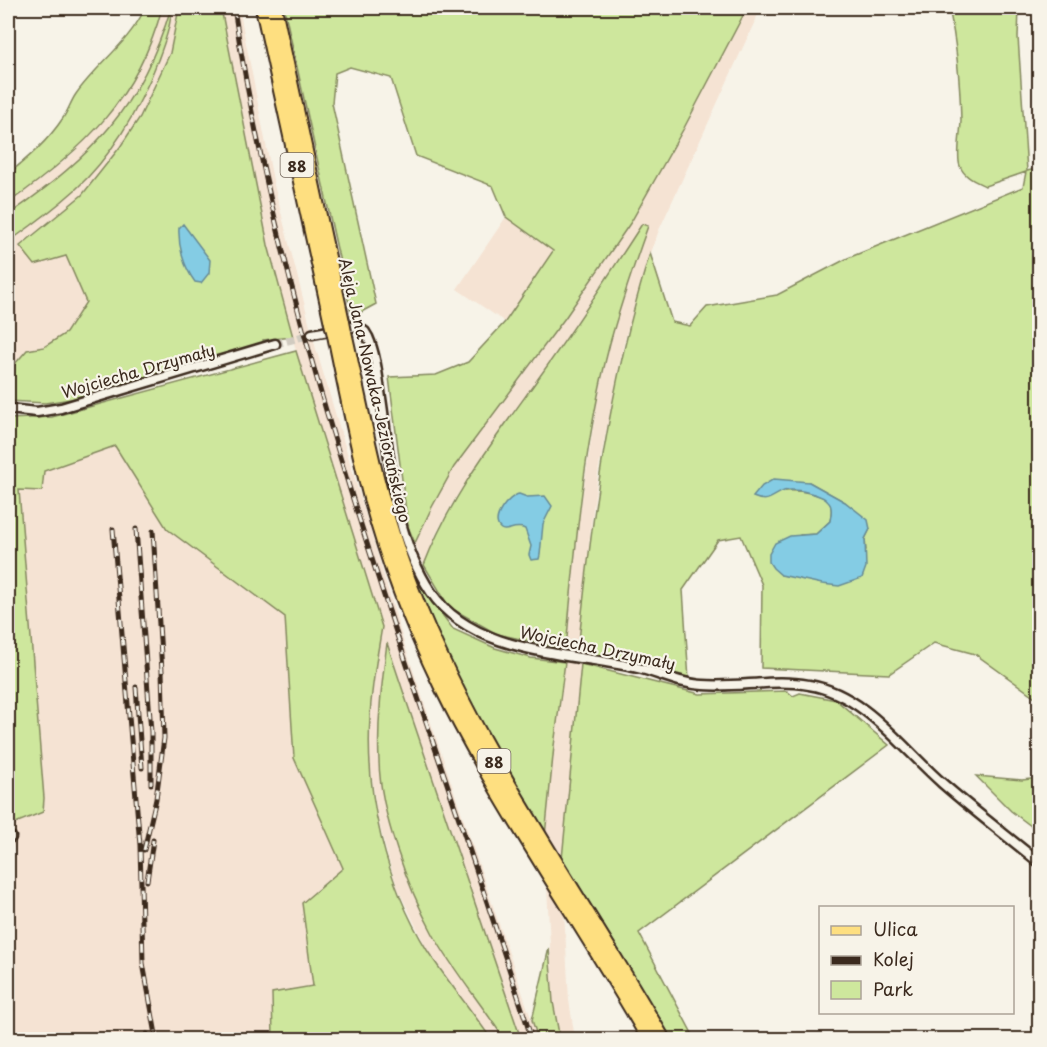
<svg xmlns="http://www.w3.org/2000/svg" width="1047" height="1047" viewBox="0 0 1047 1047" font-family="'Playpen Sans',sans-serif">
<style>
.built{fill:#f5e3d3}
.green{fill:#cee79d;stroke:#84885e;stroke-width:1.5;fill-rule:evenodd}
.water{fill:#84cce4;stroke:#678b95;stroke-width:1.5}
.lines{fill:none;stroke-linecap:round;stroke-linejoin:round}
.street-tunnel{stroke:#d1cbc0;stroke-width:8;stroke-dasharray:8 4;stroke-linecap:butt}
.street-casing{stroke:#3b2a1e;stroke-width:13}
.primary-casing{stroke:#3b2a1e;stroke-width:18}
.street{stroke:#f7f3e8;stroke-width:8}
.primary{stroke:#fedf80;stroke-width:14}
.rail-casing{stroke:#3b2a1e;stroke-width:5}
.rail{stroke:#f7f3e8;stroke-width:3;stroke-dasharray:9;stroke-linecap:butt}
.primary-bridge-casing{stroke:#3b2a1e;stroke-width:18;stroke-linecap:butt}
.primary-bridge{stroke:#fedf80;stroke-width:14}
.labels{text-anchor:middle;dominant-baseline:central;stroke-width:4.5;stroke-linejoin:round;paint-order:stroke}
.shield{fill:#f7f3e8;stroke:#73665b;stroke-width:1.5}
.shield-label{font-size:15px;font-weight:bold;fill:#3b2a1e}
.street-label{font-size:16px;fill:#3b2a1e;stroke:#f7f3e8}
</style>
<rect width="100%" height="100%" fill="#f7f3e8"/>
<filter id="ink" filterUnits="userSpaceOnUse"><feTurbulence type="fractalNoise" baseFrequency=".0167" numOctaves="2"/><feDisplacementMap in="SourceGraphic" scale="12" xChannelSelector="R" yChannelSelector="G"/><feConvolveMatrix kernelMatrix="1 2 1 2 8 2 1 2 1" color-interpolation-filters="sRGB"/></filter>
<g filter="url(#ink)">
<!-- built -->
<path class="built" d="M162,8h9l-8,25 -14,34 -27,46 -26,30 -45,42 -43,30v-12l40,-29 22,-18 24,-26 38,-49 13,-25z
M172,8h7l-9,45 -30,65 -39,55 -19,22 -27,24 11,37 20,46 -20,31 -22,14 -17,3 -19,22v-143l7,9 35,-27 26,-22 19,-20 19,-26 18,-28 19,-37 18,-54z
M221,8h18l35,177 42,164 89,297 133,393h-17l-133,-394 -9,72v46l8,52 14,46 32,72 71,106h-13l-64,-90 -29,-60 -8,-24 -13,-49 -7,-54v-44l5,-49 7,-42 -86,-276 -28,-106z
M747,8h14l-102,222 -18,51 -18,66 -24,120 -7,50 -14,134 -12,-2 13,-131 18,-116 13,-58 19,-66 18,-52 -5,-1 -67,101 -119,171 -20,37 -12,31 -9,-22 17,-36 22,-40 111,-149 119,-190z
M506,217l48,34 -49,71 -48,-33z
M115,446l52,83 118,88 9,141 49,110 -41,35 11,83 -41,7 1,46 -265,1v-184l8,-1 -5,-18 2,-12 14,-7 17,-20 -25,-308 25,-19z
M565,662l16,2 -19,195 -17,-23 9,-90z
M547,887l17,24 5,89 6,39h-15l-7,-37z"/>
<!-- green -->
<path class="green" d="M145,8h17c-24,91 -80,143 -154,195v-29c20,-16 40,-33 55,-56 5,-7 8,-17 13,-24 21,-30 54,-52 69,-86z
M171,8c1,15 -7,36 -13,52 -18,47 -45,95 -83,130 -19,17 -40,33 -61,48l-6,-9v-14c83,-57 133,-108 163,-207z
M179,8h42l47,237 25,92 -30,3 1,4 -193,55 -26,4 -37,-2v-29l19,-22 17,-3 22,-14 20,-31 -20,-46 -31,9 -15,-19 62,-51 38,-48 20,-30 30,-64z
M284,8h463l-63,120 -53,94 -66,96 -111,149 -22,40 -17,36 -7,-16 -19,-150 47,-2 32,-13 37,-40 48,-71 -47,-34 -13,-31 -77,-30 -25,-78 -41,-11 -15,6 -3,30 44,201 -24,13z
M949,8h70l-1,29 9,134 13,-3 -1,532 -64,-46 -41,-11 -45,31 -128,-6 1,-83 -21,-49 -23,4 -35,50 6,90 -25,-9 -86,-20c14,-137 31,-265 72,-398l22,69 18,4 17,-19 70,-12 71,-37 175,-71 3,-15 -41,14c-10,-5 -21,-9 -25,-20 -4,-10 1,-34 1,-46 -1,-39 -4,-75 -12,-112zM809,482l36,20 25,27 -5,10 1,11 -71,27 -14,-2 19,-40 16,-1 14,-13c1,-4 2,-10 1,-15 -3,-13 -35,-16 -46,-15z
M642,224l6,2c-14,39 -27,77 -38,117 -26,100 -35,204 -44,306l-69,-15 -48,-27 -25,-42c27,-70 73,-129 116,-189 36,-50 69,-101 102,-152z
M296,351l86,276c-5,30 -11,60 -12,91 -5,78 16,165 57,232 20,31 44,59 64,89h-218l-1,-46 41,-7 -11,-83 41,-35 -49,-110 -9,-141 -118,-88 -52,-83 -71,25 -2,20 -23,-1 25,308 -1,14 -35,14v-407l44,-2z
M414,578l39,51 42,19 36,10 34,4 -11,84 -9,90 -82,-146z
M387,643l14,42 120,354h-17c-22,-35 -51,-68 -71,-105 -25,-46 -53,-121 -54,-173 -2,-40 3,-79 8,-118z
M581,664l119,30 87,-3 6,5 7,-3 36,7 53,45 -250,188 56,106h-26l-52,-92 -55,-88z
M976,776l46,4 17,-2v54l-28,-21z
M549,948l4,54 7,37h-22l-6,-19z"/>
<!-- water -->
<path class="water" d="M183,224l27,36 -1,13 -8,10 -6,-1c-11,-15 -17,-35 -16,-54z
M774,479l35,3 36,20 23,18 2,9 -5,10 1,28 -4,11 -23,8 -17,-2 -41,-9 -8,-7 -4,-6v-8l6,-11 15,-7 26,-2 14,-13c1,-5 3,-14 -1,-18 -5,-9 -35,-15 -45,-12 -13,5 -15,13 -31,6l9,-11z
M519,494l8,3 18,-1 7,10 -9,18 -3,31 -1,4 -8,1 -2,-5 2,-9 -6,-17c-10,-5 -19,4 -24,0 -12,-10 8,-33 18,-35z"/>
<g class="lines">
<!-- street-tunnel -->
<path class="street-tunnel" d="M275,344l37,-10"/>
<defs>
<path id="street" d="M312,334l45,-8 8,6 3,5c8,18 10,41 13,61 10,66 12,137 50,194 41,62 140,61 207,76 21,5 42,16 65,17 35,3 71,-7 106,0 56,9 93,63 133,98 32,28 65,53 98,80
M8,409l29,3 24,-4 214,-64
M8,838l3,-1"/>
<path id="primary" d="M263,8l69,315
M274,8l68,314
M344,332c18,80 32,162 60,238 62,170 170,314 259,470
M335,335c11,54 22,109 36,163 17,64 41,127 70,187 60,123 141,236 209,355"/>
</defs>
<!-- street casing -->
<use href="#street" class="street-casing"/>
<!-- primary casing -->
<use href="#primary" class="primary-casing"/>
<!-- street -->
<use href="#street" class="street"/>
<!-- primary -->
<use href="#primary" class="primary"/>
<defs>
<path id="rail" d="M234,8c53,355 190,690 298,1032
M113,529l27,316 3,118 14,77
M136,529l15,203v52
M136,687l6,81
M144,850l12,-51 8,-61 -2,-67 -9,-140
M147,881l6,-41
M495,1036l2,4
M146,1040l1,-6"/>
</defs>
<!-- rail casing -->
<use href="#rail" class="rail-casing"/>
<!-- rail -->
<use href="#rail" class="rail"/>
<defs>
<path id="primary-bridge" d="M342,322l2,10
M332,323l3,12"/>
</defs>
<!-- primary-bridge casing -->
<use href="#primary-bridge" class="primary-bridge-casing"/>
<!-- primary-bridge -->
<use href="#primary-bridge" class="primary-bridge"/>
</g>
</g>
<g class="labels">
<!-- shield labels -->
<g class="shield">
<rect x="280.5" y="153" width="33" height="24" rx="4.5"/>
<rect x="477.5" y="749" width="33" height="24" rx="4.5"/>
</g>
<g class="shield-label">
<text x="297" y="165">88</text>
<text x="494" y="761">88</text>
</g>
<!-- street labels -->
<g class="street-label">
<text transform="translate(138 370) rotate(-16)">Wojciecha Drzymały</text>
<text transform="translate(376 390) rotate(77)">Aleja Jana Nowaka-Jeziorańskiego</text>
<text transform="translate(598 647) rotate(12)">Wojciecha Drzymały</text>
</g>
</g>
<!-- margin -->
<rect width="1047" height="1047" fill="none" stroke="#f7f3e8" stroke-width="30"/>
<rect x="15" y="15" width="1017" height="1017" fill="none" stroke="#3b2a1e" stroke-width="2" filter="url(#ink)"/>
<!-- legend -->
<rect x="819" y="906" width="195" height="108" fill="#f7f3e8" stroke="#aca397" stroke-width="1.5"/>
<rect x="831" y="926" width="30" height="9" fill="#fedf80" stroke="#aca397" stroke-width="1.5"/>
<text x="873" y="936" font-size="18" fill="#3b2a1e">Ulica</text>
<rect x="831" y="956" width="30" height="9" fill="#3b2a1e" stroke="#aca397" stroke-width="1.5"/>
<text x="873" y="966" font-size="18" fill="#3b2a1e">Kolej</text>
<rect x="831" y="981" width="30" height="18" fill="#cee79d" stroke="#aca397" stroke-width="1.5"/>
<text x="873" y="996" font-size="18" fill="#3b2a1e">Park</text>
</svg>
